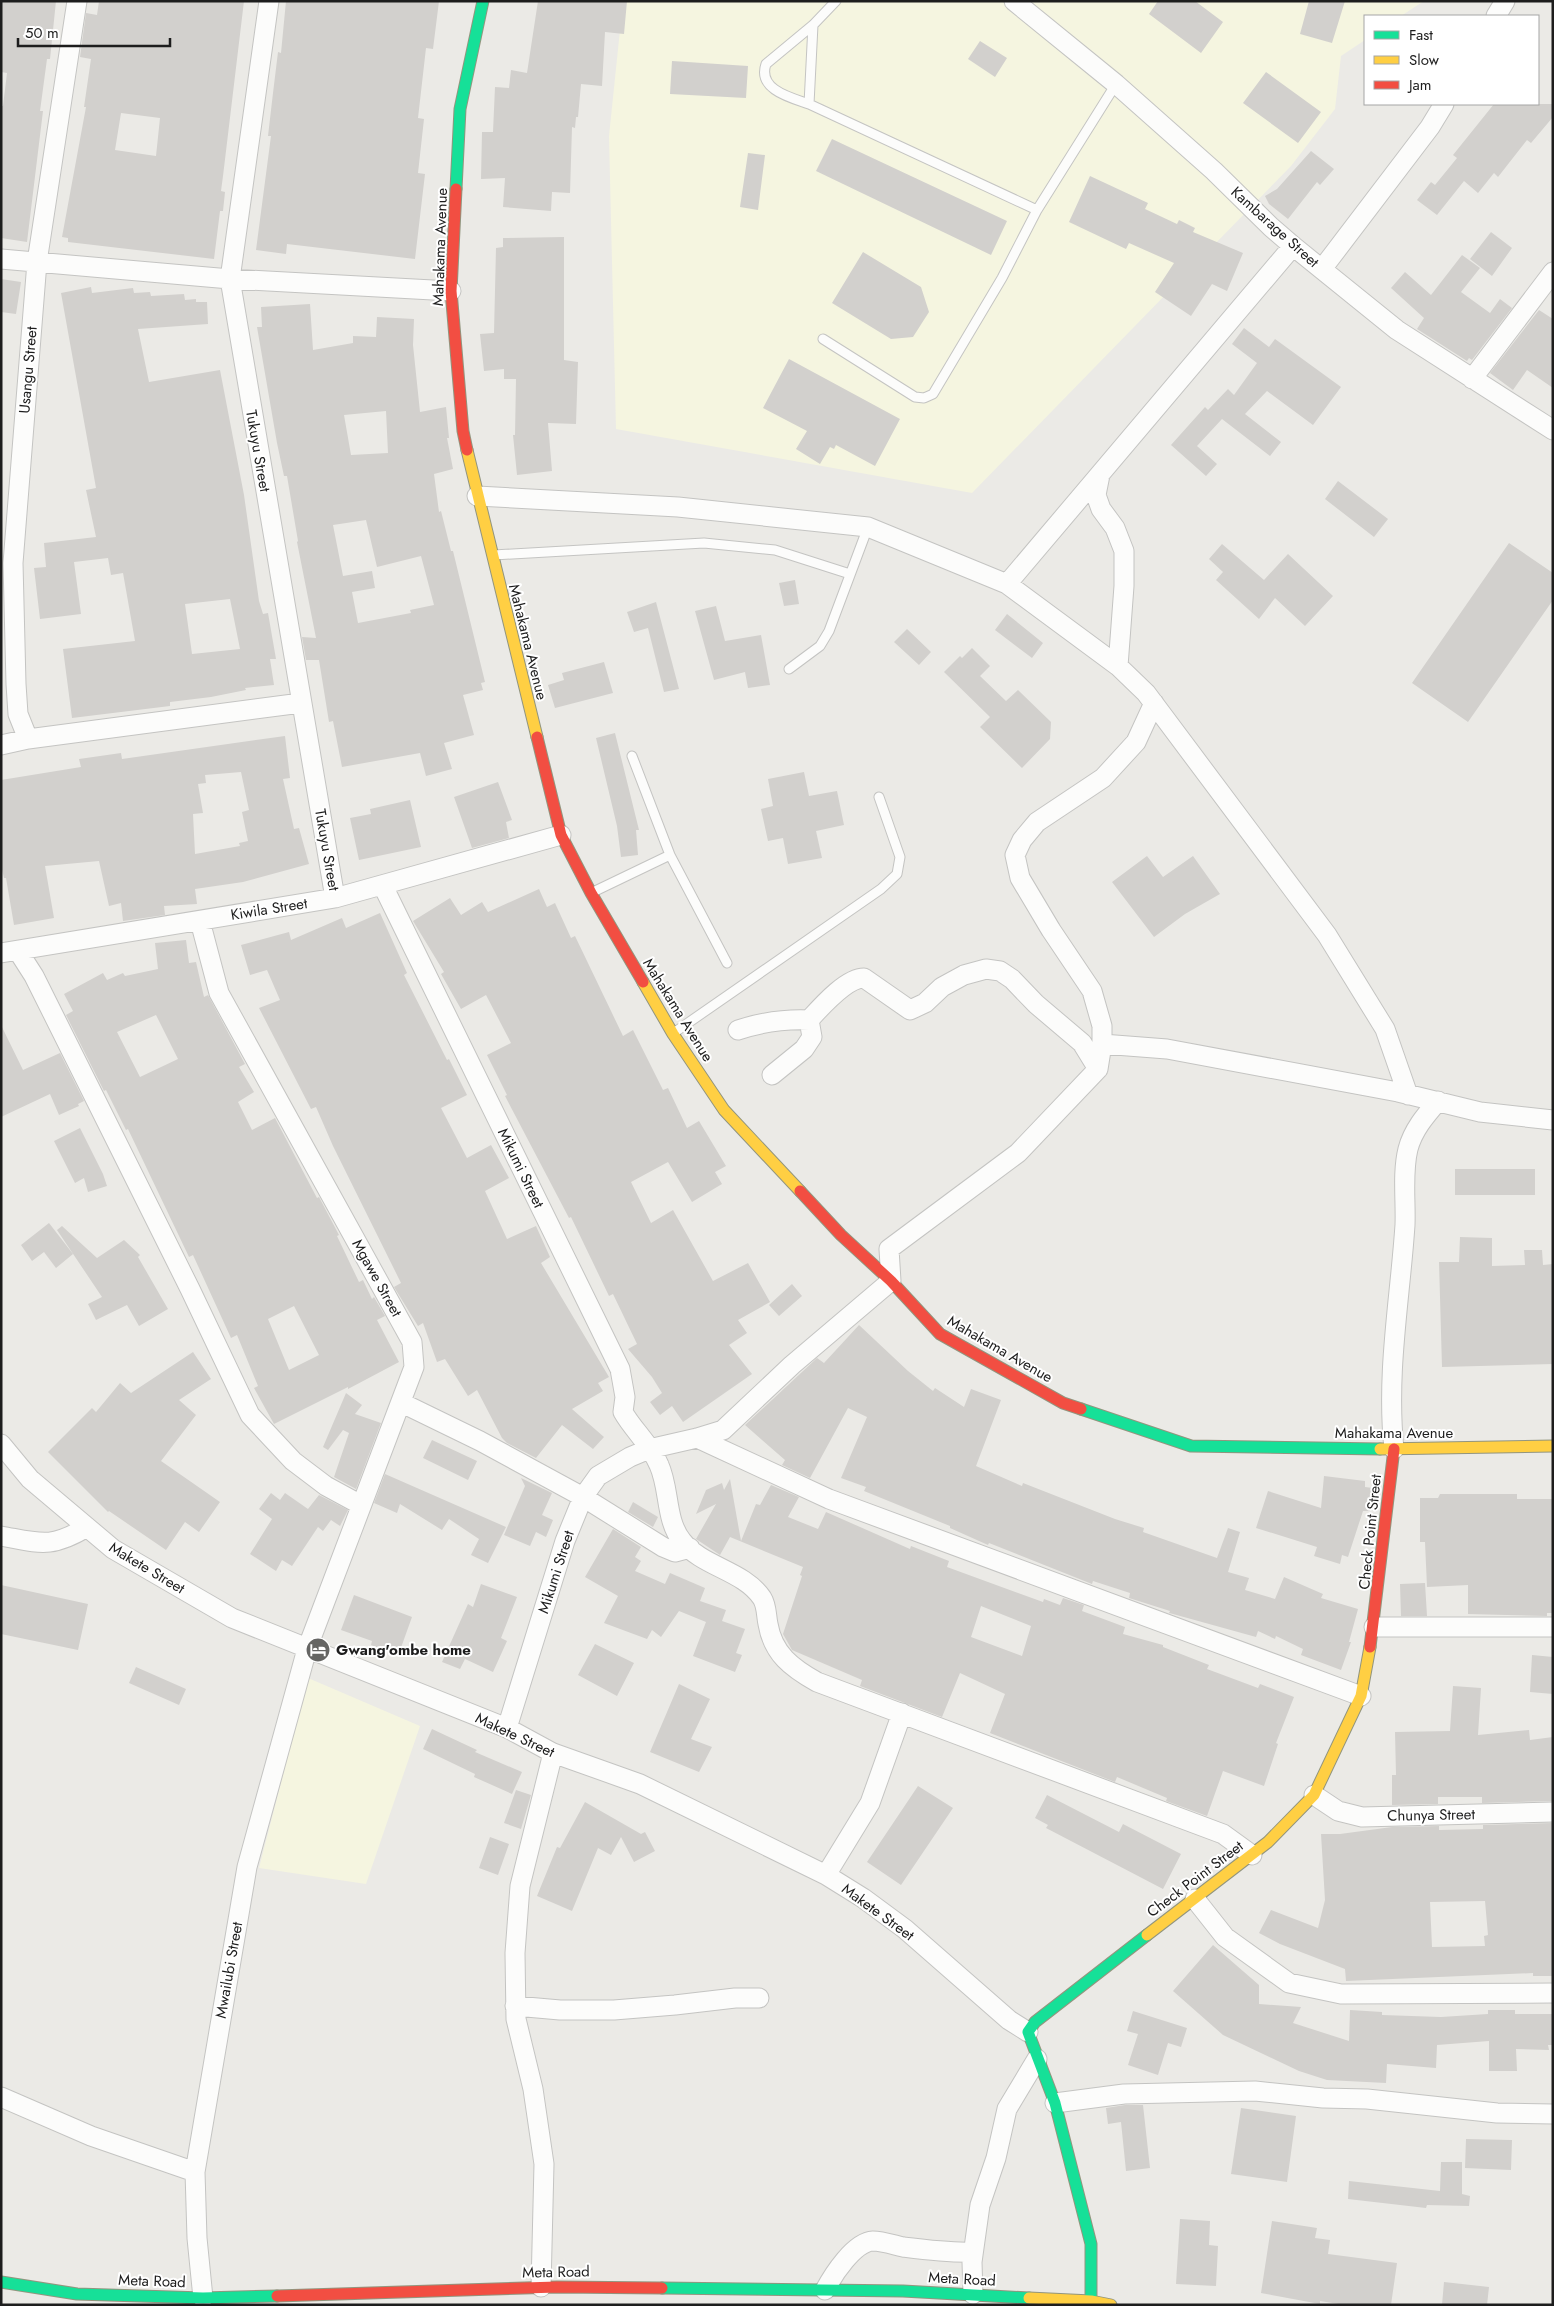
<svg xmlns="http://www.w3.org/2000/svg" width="1554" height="2306" viewBox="0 0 1554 2306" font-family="Jost,sans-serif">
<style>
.education{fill:#f5f5e0}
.building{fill:#d2d0cd;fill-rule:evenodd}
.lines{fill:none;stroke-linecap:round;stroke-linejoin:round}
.lane-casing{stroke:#c4c4c2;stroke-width:11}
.street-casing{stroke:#c4c4c2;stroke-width:21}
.fast-casing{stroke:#92957e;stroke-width:13}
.slow-casing{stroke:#92957e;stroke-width:13}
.jam-casing{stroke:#92957e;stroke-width:13}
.lane{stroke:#fcfcfb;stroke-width:9}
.street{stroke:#fcfcfb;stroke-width:19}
.fast{stroke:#16e098;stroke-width:11}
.slow{stroke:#ffcf43;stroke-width:11}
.jam{stroke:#f24e42;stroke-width:11}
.labels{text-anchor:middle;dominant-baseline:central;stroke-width:4;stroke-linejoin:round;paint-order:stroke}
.street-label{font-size:15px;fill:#1d1d1d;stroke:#fff}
.poi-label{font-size:15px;font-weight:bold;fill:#1d1d1d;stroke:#fff;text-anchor:start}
</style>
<rect width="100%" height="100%" fill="#ebeae6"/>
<!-- education -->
<path class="education" d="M623,1h801l-23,15h-36v24l-24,16 -6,53 -44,57 -319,327 -356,-64 -7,-293z
M308,1678l112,48 -54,158 -107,-16z"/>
<!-- building -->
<path class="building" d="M1,1h55l-6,58h-3l-7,52h3l-16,131 -26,-4v-132h2l4,-33 -6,-1z
M99,1h145l-21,175 -2,15 4,1 -2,19h-3l-6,48 -146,-17v-4l-6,-1 24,-130h-2l7,-48 -11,-2 6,-44 11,2zM121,113l39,5 -4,38 -41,-6z
M286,1h153l-6,48 -7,-1 -8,70 6,1 -6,54 7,1 -10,85 -128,-15 -1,10 -30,-4 15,-114h-3l5,-43 5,-41 3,1z
M538,1h89l-3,33 -19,-2 -3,54 -21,-2 -3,33h-2l-1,11 -3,-1 -2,66 -18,-1 -1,19 -48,-4 2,-29 -24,1 1,-47h11l2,-45 14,1 2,-18 16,3z
M1158,1h37l28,21 -22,31 -52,-39z
M1309,1h36l-13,42 -32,-9z
M980,41l27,17 -12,19 -27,-18z
M672,61l76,5 -2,32 -76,-4z
M1266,72l55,40 -23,31 -55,-40z
M1494,104h59v13l-22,26 -4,-3 -29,37 -4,-4 -16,20 -14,-12 -27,34 -20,-15 14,-18 4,3 22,-27 -4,-3z
M832,139l175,82 -16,34 -175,-84z
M1311,151l23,18 -14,16 -3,-3 -29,37 -19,-15 -4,-8 12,-7z
M748,153l17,2 -7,55 -18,-3z
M1090,176l58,27 -3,6 32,15 2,-4 16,8 -2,4 50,21 -16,38 -15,-7 -21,32 -36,-24 19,-29 -45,-20 -3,6 -57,-27z
M1491,232l21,16 -20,28 -22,-17z
M564,237v123l14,2 -2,62 -28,-1 4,48 -35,4 -4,-40h2l1,-56h-12v-10l-20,2 -4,-37 14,-1 2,-85 7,-1v-9z
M863,252l58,35 8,25 -16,25 -22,2 -59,-36z
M1462,255l18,13 -19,24 29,21 10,-14 12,9 -40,52 -3,-2 -2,3 -50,-32 7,-11 -33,-30 14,-16 26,23z
M1,279l20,3 -5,32 -15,-2z
M91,287l1,6 41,-5 1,5 16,-1 1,4 33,-2 1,6 11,-1v3h11l1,22 -70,5 11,53 71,-12 24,125 15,106 4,13 5,-1 8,46h-6l4,26 -29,3 1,2 -35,7 -41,5v4l-98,12 -9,-69 72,-8 -12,-68 -12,2 -3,-17 -34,4 7,52 -41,5 -6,-51 12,-1 -2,-24 52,-6 -10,-47 10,-2 -35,-195zM230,599l10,50 -48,5 -7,-50z
M310,304l3,46 40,-7v-7l23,1 1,-20 37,2 -1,26 7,67 26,-5 3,31h-2l6,31 -19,5 5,38 2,-1 10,40h2l32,131 -4,1 2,7 -20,5 11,40 -30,8 8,26 -26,7 -6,-23 -78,14 -9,-46 -4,1 -10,-62h-13l-4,-23 14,1 -19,-96 1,-1 -11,-65h-3l-7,-33 -20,-116h5l-1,-20zM386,411l2,42 -37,2 -7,-40zM366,520l11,47 44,-11 13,49 -24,5 1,3 -53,10 -6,-31 23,-4 -3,-17 -29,5 -10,-51z
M1539,310l14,9v69l-26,-18 -14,20 -23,-17z
M1244,328l25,19 6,-8 66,48 -28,38 -46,-34 -22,23 36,28 -11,14 -48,-37 -25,27 20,18 -11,12 -35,-31 34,-38 3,3 20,-21 6,6 23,-32 -25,-19z
M789,359l111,60 -25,47 -39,-21 -2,4 -4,-2 -10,17 -24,-15 11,-18 -44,-23z
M1338,481l50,38 -14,18 -49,-38z
M1509,543l44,30v27l-85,122 -56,-39z
M1222,544l42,36 24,-26 45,42 -28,30 -30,-28 -16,21 -43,-39 7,-8 -14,-13z
M795,580l4,24 -15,2 -5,-23z
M656,602l23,87 -15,3 -16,-64 -14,4 -7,-20z
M716,606l9,35 36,-6 9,50 -22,3 -3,-16 -31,8 -19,-69z
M1007,614l36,29 -11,15 -37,-28z
M907,629l24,23 -12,13 -25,-23z
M972,648l18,18 -10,10 26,25 12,-11 33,32 -1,17 -28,29 -42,-41 10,-10 -46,-45 16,-16 2,2z
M604,662l9,31 -58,15 -7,-23 16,-5 -2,-7z
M615,733l24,97h-3l2,25 -17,2 -4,-31 -21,-88z
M285,736l5,42 -7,1 11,50 5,-1 10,36 -66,18 -48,7 2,15 -33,2 1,9 -42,6 -2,-18 -12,3 -10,-45 -54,5 9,52 -40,7 -8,-47h-2l-3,-13v-85l80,-13 -2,-8 42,-6 1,6zM241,772l8,38 -7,2 6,29 -9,2 1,3 -45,8 -2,-40 10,-1 -5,-29 8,-1 -1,-8z
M804,772l5,24 28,-5 7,34 -28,6 6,27 -34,6 -5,-26 -15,3 -7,-32 12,-3 -5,-27z
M498,782l14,38 -6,2 3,16 -37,10 -18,-51z
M410,800l11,47 -62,13 -9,-42 21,-4 -1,-5z
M1147,856l16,21 30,-21 27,38 -35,20 -31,23 -42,-55z
M539,889l8,18 8,-4 16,35 4,-2 48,100 10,-6 30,60 5,-2 19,40 12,-7 27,45 -11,6 7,12 -30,18 -24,-40 -37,20 20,41 22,-13 40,71 35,-18 22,39 -32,18 9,13 -18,12 23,29 -69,48 -11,-16 -12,9 -10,-13 12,-9 -10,-16 -24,-28 9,-5 -24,-50 -4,2 -38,-79 -2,1 -64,-122 2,-1 -20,-40 24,-12 -25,-48 -25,14 -20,-35 3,-2 -31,-51 37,-23 11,17 21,-13 6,10z
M380,913l27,60 -3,2 43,85 2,-1 18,36 -26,13 26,50 24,-13 18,33 -24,13 22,48 29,-13 14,31 -9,6 68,114 -11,6 5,8 -31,18 32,28 -11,12 -31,-24 -26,33 -29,-15 -5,-5 -25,-48 -9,6 -23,-37 -8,3 -14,-39 -5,3 -24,-39 7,-4 -68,-137 -17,-39 -5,2 -52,-101 21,-8 -13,-30 -17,5 -9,-30 48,-13 2,8 51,-22 4,10z
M186,940l3,23 7,-1 8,35 4,-2 37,69 -6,3 15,25 -16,10 14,28 23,-12 42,80 2,-1 20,38 -2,1 22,46 4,-2 9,19 2,-2 11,19 -8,4 22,42 -51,27v-2l-74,37 -20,-36 4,-2 -21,-51 -6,3 -38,-83 -4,2 -61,-128 -2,1 -20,-40 -2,1 -38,-76 7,-4 -9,-17 39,-21 4,7 16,-7 2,3 33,-7 -3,-26zM156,1015l22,44 -38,18 -23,-45zM294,1306l25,49 -30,15 -21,-51z
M1,1025l22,45 37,-17 24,48 -6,3 1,2 -20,9 -9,-21 -49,23z
M80,1128l23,46 4,12 -19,6 -4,-14 -9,5 -21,-42z
M1455,1169h80v26h-80z
M49,1223l24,31 -17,14 -12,-16 -12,9 -11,-16z
M62,1226l35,32 27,-18 16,15 -2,2 30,52 -29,17 -12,-21 -31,15 -8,-16 14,-7 -45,-67z
M1460,1237l32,1v28l33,-1 -1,-15h18l1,15 10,-1v100l-111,3 -3,-105h20z
M792,1284l10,12 -23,20 -10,-11z
M859,1325l49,46 25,20 2,-3 29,19 7,-18 30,11 -25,66 46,20 1,-3 92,36 29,9 -1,4 74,26 11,-30 12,4 -12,40 21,6 -4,12 30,9 9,-22 39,17 -2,4 37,11 -9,33h2l-10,28 -40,-15 2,-6 -27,-13 -1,3 -17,-8 -2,6 -83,-23 -4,-1 1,-2 -41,-13 1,-5 -37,-12 -1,3 -103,-41 -1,2 -38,-17v-2l-86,-35 2,-4 -25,-9 26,-61 -19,-9 -38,70 -28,-13 3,-5 -40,-35 72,-67 7,5z
M193,1352l18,27 -32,21 17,15 -35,46 59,41 -21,30 -14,-10 -19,28 -57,-39 -1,1 -60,-60 44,-44 4,4 24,-29 11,10z
M346,1393l16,12 -7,9 26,9 -25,66 -22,-12 15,-44 -6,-3 -15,20 -5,-3z
M432,1440l45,21 -9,19 -45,-22z
M385,1474l121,53 -18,36 -17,-8 8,-16 -30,-20 -7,11 -42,-26 -3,9 -23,-10z
M1324,1476l41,5v6l8,1 -3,23h-7l-15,46 -6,-2 -2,9 -26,-8 3,-9 -61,-19 12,-37 53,17z
M521,1478l31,15 -10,22 11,5 -7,17 -10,-5 -6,14 -26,-11 21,-49z
M730,1479l11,62 15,-37 4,1 11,-20 28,12 -11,20 30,12 8,-17 84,37 1,-3 38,15 -2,6 96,35 1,-3 16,6 3,-7 21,7 -2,6 43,16 -2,7 40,11v2l46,18 -2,4 51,19 2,-4 34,13 -18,46 2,1 -14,42 -41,-15 -16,45 -41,-15 1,-3 -50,-21 -2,5 -125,-49 15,-39 -45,-21 -18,44 -82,-31 2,-6 -70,-30 -9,-16 19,-58 -2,-1 3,-8 -73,-30 -10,18 -24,-16 20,-35 -20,10 10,-24 16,-7 2,7zM981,1606l50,20 -9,30 -51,-19z
M271,1493l9,7 5,-7 23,16 11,-14 29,15 -8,16 -9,-6 -8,11 -5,-4 -26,39 -10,-6 -6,11 -26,-17 22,-35 -13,-10z
M1440,1494h77v5h36v114h-6v3l-79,-2v-29l-41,2 -2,-45h-5v-44h18z
M633,1502l25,15 -5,10 -25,-15z
M613,1529l28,18 -6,10 6,4 -6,10 30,13 5,-11 35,15 -5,13 26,9 -4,11 23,8 -9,24 6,2 -7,17 -42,-16 13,-34 -27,-11 -18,26 -9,-7 -5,9 -43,-16 14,-27 -33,-19z
M1425,1583l2,33h-26l-1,-32z
M481,1584l36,13 -16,41 6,3 -14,31 -28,-13 -5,10 -18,-7 26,-58 5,3z
M1,1585l87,19 -10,46 -77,-16z
M354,1595l58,22 -14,39 -27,-11 1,-4 -31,-11z
M595,1644l39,19 -17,33 -39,-21z
M1532,1655l21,2v37l-23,-2z
M136,1667l50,22 -7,16 -50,-22z
M679,1684l31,15 -19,40 21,8 -13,25 -49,-20z
M1453,1686l28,2 -3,47 51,-5 1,10 23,-3v64l-71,2v-6h-44v7l-46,1v-30h4l-1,-43 55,-1z
M432,1729l45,21 -2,2 47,20 -10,22 -38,-17 1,-3 -52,-25z
M918,1786l35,22 -52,77 -34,-23z
M516,1790l15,5 -10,34 -17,-6z
M1047,1795l72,37 4,-8 58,30 -18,35 -117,-61 2,-3 -13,-7z
M585,1802l56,32 4,-2 10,19 -21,11 -13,-25 -10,18 -13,-7 -26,63 -35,-15 20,-49 3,1z
M1553,1823v153h-20v-3l-187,8 -1,-12 -65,-25 -21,-11 12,-23 47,18 7,-28 -4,-66h19l52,-7 47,-1v4l44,-1v-4zM1485,1901l3,34 -4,1 1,10 -53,1 -2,-45z
M490,1837l19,7 -11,31 -19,-7z
M1213,1945l46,40v19l42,3 -8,16 56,18 1,-31 32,2v3l59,2 47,-3v-4h27v4h38v31h-5l1,5 -33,-1 1,22h-28v-30l-52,4 -1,23 -49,-4 -1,19 -59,-3 -28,-9 -76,-36 -50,-44z
M1133,2011l54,17 -6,19 -13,-4 -10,32 -30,-10 10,-31 -11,-3z
M1125,2105h18l7,63 -24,3 -5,-49 -13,2 -2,-16z
M1241,2108l55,8 -9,66 -56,-8z
M1466,2139l46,1 -1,30 -46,-2z
M1441,2162h21v32l8,2 -1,10 -42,-1 -1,3 -78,-9 1,-18 91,10z
M1180,2219l30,2 -1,24 9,1 -2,40 -40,-2z
M1272,2221l45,7 -2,10 15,2 -2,14 69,9 -6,42h-46l-25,-4v3l-59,-11z
M1444,2282l45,5 -2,18h-45z"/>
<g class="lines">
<defs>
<path id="lane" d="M836,1l-23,24 -47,39c-9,26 26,34 43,40l228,106
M809,104l4,-79
M823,339l92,58 9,1 9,-4 69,-116 35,-68 79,-126
M494,555l210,-12 71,7 75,24
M789,669l31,-23 9,-15 39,-104
M632,756l38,99
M593,892l77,-37 57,108
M675,1032l206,-143 16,-15 3,-17 -21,-60"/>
<path id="street" d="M269,1l-39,278 105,619
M1014,1l102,83 98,87 57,56 22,19 104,84 156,100
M1496,16l9,-15
M1,259l229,20 221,12
M1322,269l108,-142 14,-23
M1472,379l81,-107
M1100,475l-4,20 5,14 14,19 9,23v35l-6,80
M477,496l201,11 190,20 139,57 111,82 28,27 181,242 58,94 23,66
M1007,584l286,-338
M28,739l-10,-25 -2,-30 -3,-121 24,-301 40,-261
M1,745l27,-6 273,-36
M383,886l237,483 5,28 -2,15c10,18 28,33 36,53 11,24 6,55 23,76 20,26 61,29 80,57 5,8 4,17 6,26 5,30 24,44 49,58l406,152 29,21
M200,921l19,72 193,349 2,25 -107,282 -60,218 -52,305 2,66 6,60
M18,951l16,25 156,313 60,126 43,46 33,25 35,19
M1,953l334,-55 226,-63
M738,1030c24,-8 46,-11 71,-10
M1102,1044l65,5 231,43 82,20 73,8
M772,1075l32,-26 8,-12 -3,-17c12,-13 37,-42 55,-42l46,32 15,-7 17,-16 22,-12 22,-6 14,2 12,8 24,25 46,39 16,26
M402,1403l78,38 103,56 80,50 12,5 15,-4
M697,1438l132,61 532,197
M1,1444l29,35 83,70 119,69 275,110 46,25 87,31 186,91 37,23 42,31 104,91 19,12
M1394,1449c-8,-76 6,-149 11,-224 1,-24 -3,-52 3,-76 5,-19 17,-33 30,-48
M1,1536c39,7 50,13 86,-9
M1374,1627h179
M507,1728l58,-187 18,-44 15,-21 32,-19 19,-8 48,-11 26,-8 69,-65 99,-84 -2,-32 129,-96 80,-84 4,-25v-18l-10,-35 -41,-61 -31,-52 -5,-23 7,-15 15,-18 66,-44 33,-36 18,-39
M1314,1795l24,16 24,6 191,-5
M826,1875l44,-72 32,-90
M1195,1899l30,38 64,46 52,11 212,-1
M515,2006l45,4h54l61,-5 60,-7h24
M1,2097l90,39 104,36
M1055,2103l69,-9 131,-3 68,7 44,1 130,14 56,1
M541,2287l3,-123 -11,-75 -17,-70 -1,-66 5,-67 33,-133
M825,2290c8,-15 29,-48 48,-49 9,0 21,4 30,6 24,3 47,6 70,5
M973,2294l-1,-32 8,-57 16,-47 11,-49 30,-50"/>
<path id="fast" d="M456,189l4,-80 23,-108
M1081,1409l110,37 189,3
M1,2282l76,12 126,4 74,-2
M662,2288l241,3 126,7
M1091,2301v-57l-36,-141 -27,-71 7,-10 112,-87"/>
<path id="slow" d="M467,450l70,287
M643,982l30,52 51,76 76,81
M1380,1449l173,-3
M1147,1935l121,-93 46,-47 47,-99 9,-49
M1029,2298l62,3 20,4"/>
<path id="jam" d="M456,189l-5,102 12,140 4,19
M537,737l24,98 30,58 52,89
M800,1191l41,44 50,46 49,53 123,69 18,6
M1370,1647l24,-198
M277,2296l280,-9 105,1"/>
</defs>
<!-- lane casing -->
<use href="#lane" class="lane-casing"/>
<!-- street casing -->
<use href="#street" class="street-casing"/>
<!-- fast casing -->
<use href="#fast" class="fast-casing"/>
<!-- slow casing -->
<use href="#slow" class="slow-casing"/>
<!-- jam casing -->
<use href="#jam" class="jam-casing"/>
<!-- lane -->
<use href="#lane" class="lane"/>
<!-- street -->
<use href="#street" class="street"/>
<!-- fast -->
<use href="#fast" class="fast"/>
<!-- slow -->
<use href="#slow" class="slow"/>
<!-- jam -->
<use href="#jam" class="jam"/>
</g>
<!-- icons -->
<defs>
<symbol id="hotel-disc" viewBox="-11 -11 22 22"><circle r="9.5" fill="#656563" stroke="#fff"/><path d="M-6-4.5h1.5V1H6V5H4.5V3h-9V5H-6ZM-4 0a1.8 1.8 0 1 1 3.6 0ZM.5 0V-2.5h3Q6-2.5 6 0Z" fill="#fff"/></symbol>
</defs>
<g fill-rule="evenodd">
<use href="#hotel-disc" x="304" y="1636" width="28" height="28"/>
</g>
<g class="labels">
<!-- street labels -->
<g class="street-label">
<text transform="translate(1275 227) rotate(42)">Kambarage Street</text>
<text transform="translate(440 247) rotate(-88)">Mahakama Avenue</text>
<text transform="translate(28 370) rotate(-85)">Usangu Street</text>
<text transform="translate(258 451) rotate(80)">Tukuyu Street</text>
<text transform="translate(528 642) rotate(76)">Mahakama Avenue</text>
<text transform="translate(327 850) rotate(80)">Tukuyu Street</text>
<text transform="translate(269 909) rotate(-9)">Kiwila Street</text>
<text transform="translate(678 1010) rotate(58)">Mahakama Avenue</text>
<text transform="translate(521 1168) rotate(64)">Mikumi Street</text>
<text transform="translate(377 1278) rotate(61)">Mgawe Street</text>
<text transform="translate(1000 1349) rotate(30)">Mahakama Avenue</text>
<text x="1394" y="1433">Mahakama Avenue</text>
<text transform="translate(1370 1532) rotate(-84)">Check Point Street</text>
<text transform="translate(147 1568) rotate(31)">Makete Street</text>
<text transform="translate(556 1572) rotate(-72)">Mikumi Street</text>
<text transform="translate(515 1735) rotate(25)">Makete Street</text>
<text transform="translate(1431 1815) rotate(-1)">Chunya Street</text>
<text transform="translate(1195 1879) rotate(-37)">Check Point Street</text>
<text transform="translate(878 1912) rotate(36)">Makete Street</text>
<text transform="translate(229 1970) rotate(-80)">Mwailubi Street</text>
<text transform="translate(556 2272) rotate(-1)">Meta Road</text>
<text transform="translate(962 2279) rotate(3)">Meta Road</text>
<text transform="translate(152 2281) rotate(2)">Meta Road</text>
</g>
<!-- poi labels -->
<g class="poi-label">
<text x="336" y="1650">Gwang'ombe home</text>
</g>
</g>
<!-- border -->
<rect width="1554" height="2306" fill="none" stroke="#1d1d1d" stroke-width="5"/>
<!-- legend -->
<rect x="1364" y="15" width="175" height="90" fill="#ffffff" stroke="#a5a5a5"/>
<rect x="1374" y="31" width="25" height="8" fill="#16e098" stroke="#a5a5a5"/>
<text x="1409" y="40" font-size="15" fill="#1d1d1d">Fast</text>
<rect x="1374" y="56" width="25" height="8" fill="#ffcf43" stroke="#a5a5a5"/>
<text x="1409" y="65" font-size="15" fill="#1d1d1d">Slow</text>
<rect x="1374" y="81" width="25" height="8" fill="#f24e42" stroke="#a5a5a5"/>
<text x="1409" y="90" font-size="15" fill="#1d1d1d">Jam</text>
<!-- scale -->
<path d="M18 38v8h152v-8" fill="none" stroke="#1d1d1d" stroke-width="2.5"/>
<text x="25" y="38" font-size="15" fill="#1d1d1d" stroke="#ffffff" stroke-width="4" paint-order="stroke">50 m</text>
</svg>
